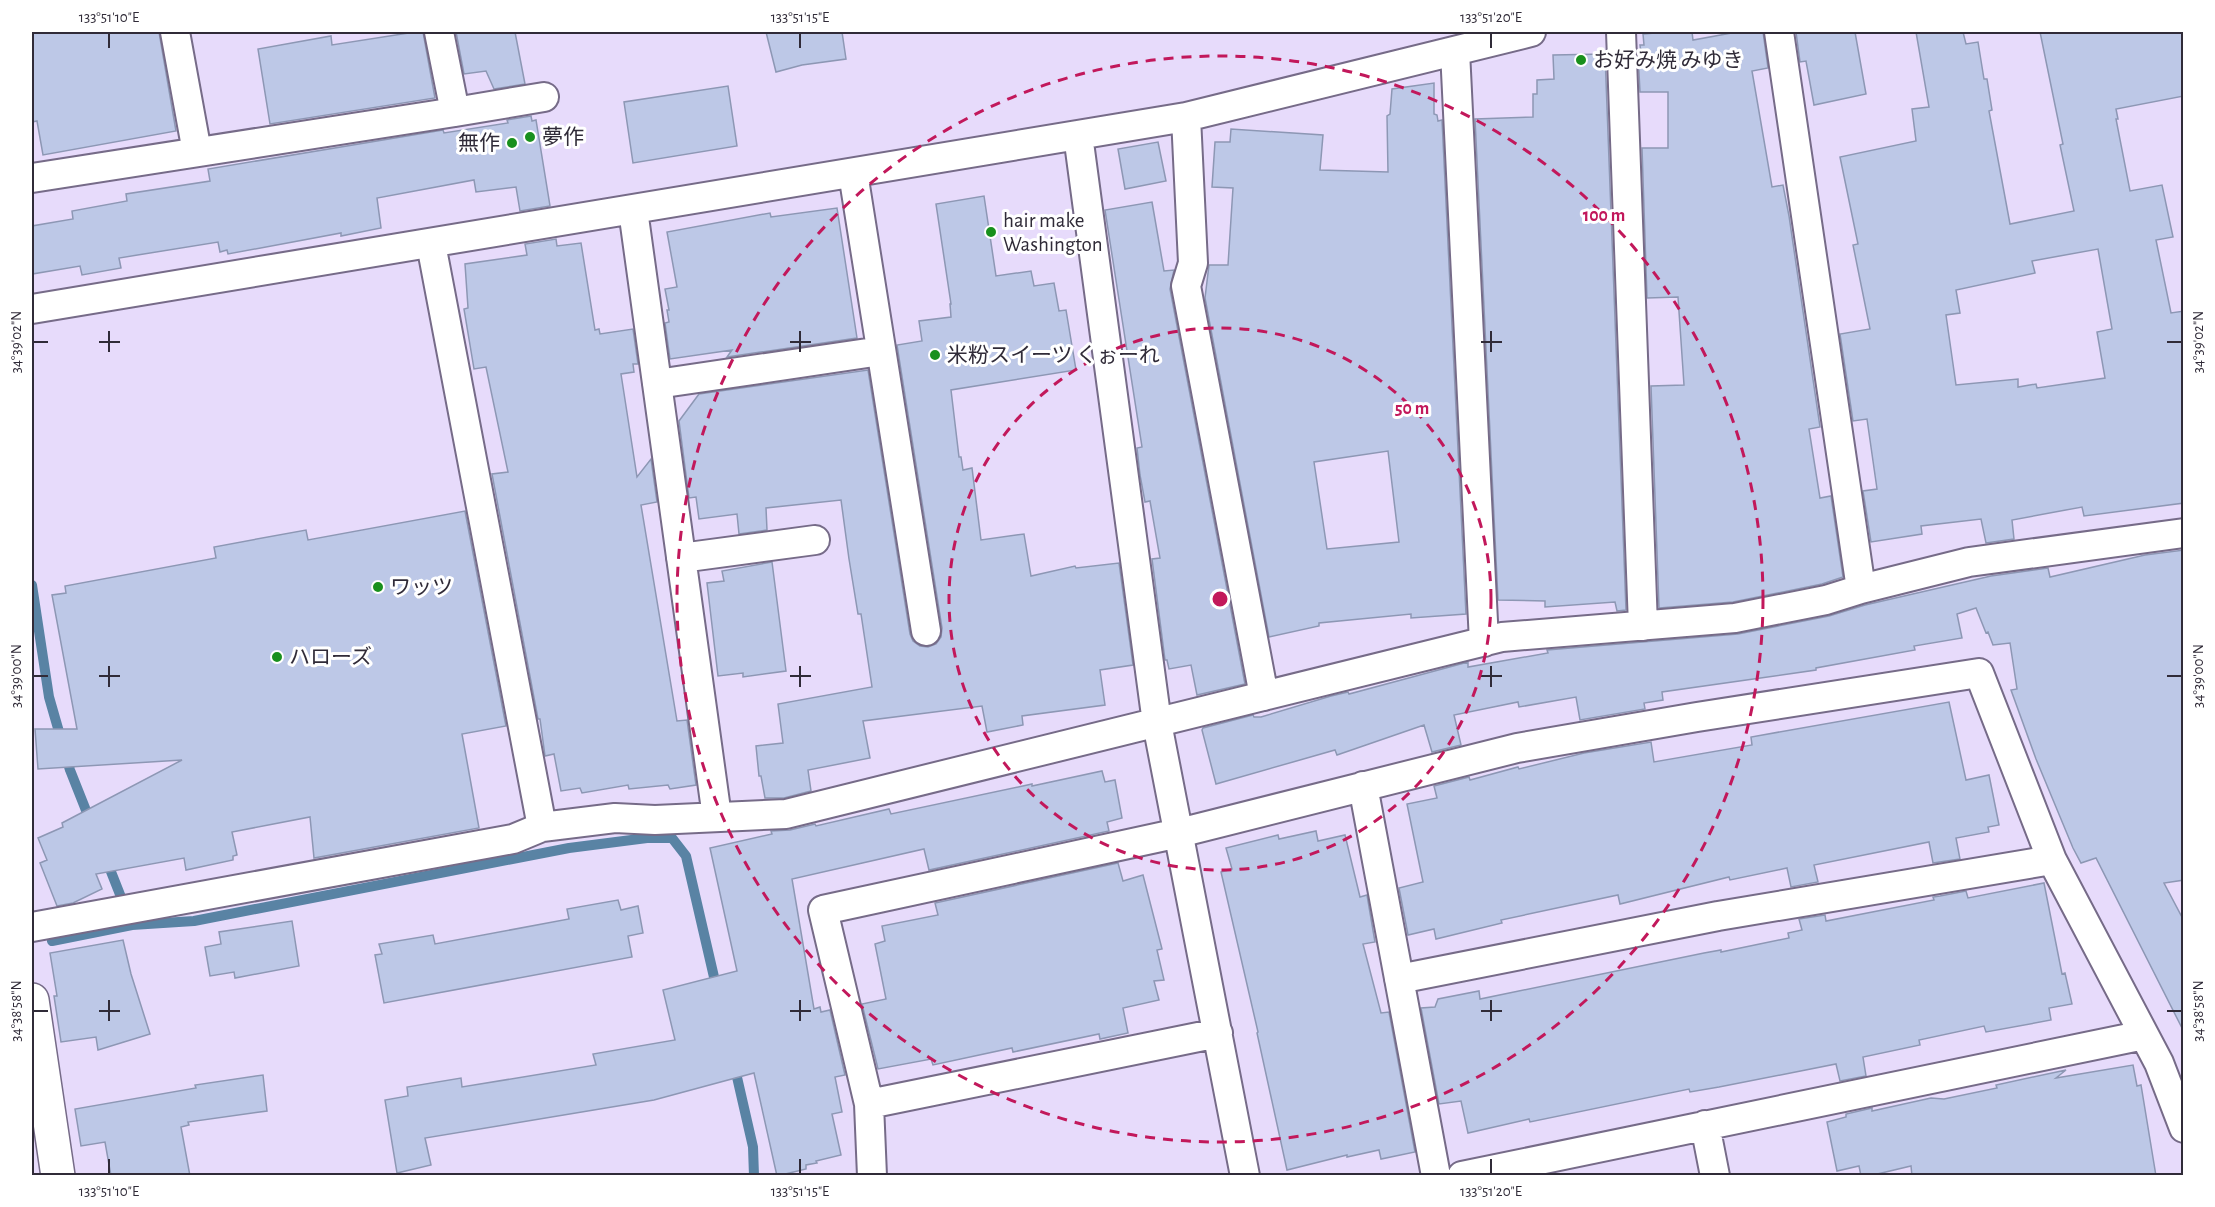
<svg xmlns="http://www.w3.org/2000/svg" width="2215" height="1207" viewBox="0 0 2215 1207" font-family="'Alegreya Sans','Noto Sans JP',sans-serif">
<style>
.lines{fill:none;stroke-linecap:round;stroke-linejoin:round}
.stream{stroke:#5983a4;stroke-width:10}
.building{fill:#bdc8e7;stroke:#8d97b4;stroke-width:1.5;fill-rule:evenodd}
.street-casing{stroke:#766b88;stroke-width:32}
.secondary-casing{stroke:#766b88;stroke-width:36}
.street{stroke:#fff;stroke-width:28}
.secondary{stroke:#fff;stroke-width:33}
.ticks{fill:none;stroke:#302b38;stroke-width:2}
.ring{fill:none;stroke:#c2185b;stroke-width:3;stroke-dasharray:10 8}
.poi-dot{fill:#19901d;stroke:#fff;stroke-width:2}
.labels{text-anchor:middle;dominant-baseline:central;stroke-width:6;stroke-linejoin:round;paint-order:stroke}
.poi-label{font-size:21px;fill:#302b38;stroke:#fff;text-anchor:start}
.centre{fill:#c2185b;stroke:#fff;stroke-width:3}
.ring-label{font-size:18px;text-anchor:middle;font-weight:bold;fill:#c2185b;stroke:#fff;stroke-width:6;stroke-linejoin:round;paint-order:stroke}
.neatline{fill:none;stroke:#302b38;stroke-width:2}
.ticks-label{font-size:15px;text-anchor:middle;fill:#302b38}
</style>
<rect width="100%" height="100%" fill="#e7dbfb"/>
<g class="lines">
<!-- stream -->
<path class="stream" d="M32,585l17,112 21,73 21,53
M106,859l26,66 62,-4 375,-73 78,-10h25l14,18 31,134
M52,941l80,-16
M734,1064l19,83 1,29"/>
</g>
<!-- building -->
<path class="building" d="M32,32h127l17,99 -133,24 -6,-34 -5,1z
M415,32h8l12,66 -165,26 -12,-75 73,-13 1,9z
M456,32h59l10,52 -31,5 -8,-18 -22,3z
M766,32h76l4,27 -44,6 -26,7z
M1667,32h25l1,8 44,-8h26l5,36 -16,3 20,116 11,-2 6,31 31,211 -11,2 11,69 11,-2 12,81 -21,7 -89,18 -74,6 -8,-222 33,-1 -6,-88 -31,1 -5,-150h26v-56h-28l-2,-38h3l-1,-9h4l-1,-11z
M1796,32h59l11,62 -52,11 -8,-44 -6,1z
M1916,32h47l3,12 12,-2 6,37h3l5,31 -3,1 21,113 64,-13 -14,-66 3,-1 -23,-112h144v64l-68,13 2,10h-2l14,72 32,-6 11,52 -17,3 15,73 13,-2v192l-100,13 -2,-9 -70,13 2,19 -28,4 -5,-24 -60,7 1,8 -51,8 -8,-51 14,-2 -10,-70 -14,2 -13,-87 30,-5 -17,-84 5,-1 -18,-87 76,-16 -4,-32 17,-2zM2098,249l14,80 -15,3 8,46 -68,10 -1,-4 -18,3v-8l-62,6 -10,-70 14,-2 -4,-23 79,-17 -3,-12z
M1605,54l21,556 -9,1 -2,-9 -70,5v-6l-47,-1 -23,-481 58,-2v-23h4v-14l17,-1 -1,-24z
M1434,83v31l3,1 1,6 4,-1 24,494 -55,4v-4l-92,9v3l-50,11 -64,-339 4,-33h19l5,-77 -21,-1 3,-45h15l1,-13 92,6 -3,35 68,2 -1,-56 3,-2 2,-25zM1388,451l11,91 -72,7 -13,-87z
M728,86l9,60 -104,17 -9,-61z
M531,116l1,5 4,-1 14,86 -30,5 -4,-24 -40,5 -2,-12 -97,18 4,30 -40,8v-3l-113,21 -1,-4 -7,2 -2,-10 -99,16 2,10 -39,7 -2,-9 -48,8v-48l41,-7 -1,-8 55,-10 -1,-7 84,-13 -2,-12 235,-39 1,3 64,-10 -1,-3z
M1158,142l8,39 -41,8 -7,-40z
M984,196l12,80 35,-5 3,15 20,-3 5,28 7,-1 10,60 -125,20 8,67h2l2,13 9,-2 9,72 43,-6 7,42 44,-10 1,2 43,-5 14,102 -33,5 5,35 -83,11 1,9 -36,7 -5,-26 -119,15 7,37 -62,12 3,21 -27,7h-19l-4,-22h-2l-3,-30 27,-3 -5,-39 94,-17 -11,-73h-3l-9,-55 -8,-59 -75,8 1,22 -28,4 -2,-20 -38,5 -3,-22 -7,1 -10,-77 20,-27 169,-24 42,264 3,7 7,5 8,1 8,-3 5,-7 1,-9 -45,-283 25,-4 -3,-20 32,-4 -1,-13h1l-15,-100z
M1152,202l12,69 10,-1 -4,19 75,395 -48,11 -6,-30 -22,4 -2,-9h-2l-13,-101 8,-1 -10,-57 -5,1 -5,-27 -3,-27 5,-1 -37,-237z
M837,208l20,130 -130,19 5,-7 -62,9 -5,-36 4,-1 -2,-12h2l-4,-21 12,-2 -10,-55 103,-19 1,4z
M556,239l1,7 24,-3 14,87 4,-1 1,5 33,-5 5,35h-5l1,8 -13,2 16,103 14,-18 6,43 -16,3 36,216 10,-1 9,65 -26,4 -2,-4 -39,4 -1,-4 -46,8 -2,-5 -19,3 -7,-37 -9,2 -5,-37h-2l-46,-245 16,-2 -22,-105 -12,2 -10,-60 4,-1 -3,-44 62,-9 -2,-11z
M465,511l41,215 -44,8 17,94 -165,30 -4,-41 -78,15 5,23 -4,1v4l-47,10 -2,-12 -88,16 6,15 -29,14 -16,3 -17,-43 7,-3 -9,-22 25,-11 -1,-4 120,-63 -144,9 -3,-40h42l-25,-134 14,-2 -1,-7 151,-28 -2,-11 92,-17 2,10z
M2184,550v330l-20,3 20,38v111l-88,-174 -15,5 -8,-15 -37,-89 -25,-69 6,-1 -7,-46 -17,2 -5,-13 -2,1 -10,-25 -19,6 5,24 -48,8 1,4 -99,18v2l-154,22 1,8 -19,3 1,6 -65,11 -4,-23 -57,10 -1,-5 -64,13 7,30 -29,7 -8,-27 -87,30 -2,-5 -119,34 -14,-54 1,-2 50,-13 1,2h7l70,-21 17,-4 1,2 119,-32v5l80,-14 -1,-3 191,-16 91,-18 36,-11 126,-29 57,-8 2,9 95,-22z
M772,562l14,109 -43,6v-4l-25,3 -11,-93 17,-2 -2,-10z
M1949,702l17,78 23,-5 10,50 -11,2 1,5 -33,6 4,21 -27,4 -4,-21 -115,23 4,17 -27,5 -4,-19 -57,12 -1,-3 -109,27 -2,-9 -117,25 1,3 -66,16 -2,-10 -26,6 -9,-47 24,-6 -16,-78 30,-6 -3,-12 35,-9 1,3 48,-13 1,2 65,-16 67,-11 3,20 98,-17 -1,-8z
M1102,771l3,11 10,-2 7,38 -15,4 2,9 -180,39 -5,-21 -132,30 22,130 6,-2 1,5 9,-2 15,65 -10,2 7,35 -10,2 9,41 -25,6 1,2 -11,2v4l-29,7 -23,-103 -100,27 -229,38 6,27 -34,8 -12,-73 23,-4 -1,-9 54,-9 1,9 134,-22 -3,-11 82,-14 -12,-50 74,-19 -27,-123 62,-14 -1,-3 19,-1 25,-6 1,2 73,-17 2,5 141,-30v2z
M1316,831l2,10 27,-6 15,62 7,-2 8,47 -12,2 18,69 8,-1 26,140 -34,7 -2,-9 -32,7v-2l-60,15 -30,-137 1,-1 -37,-160 11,-3 -6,-21 52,-13 1,4z
M1118,863l5,18 20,-6 19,74 -5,1 7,30 -10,1 5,19 -36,8 5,25 -28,6 -1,-5 -86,18 -1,-4 -79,17 -2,-6 -53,10 -16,-65 24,-5 -11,-55 10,-3 -3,-15 56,-11 -3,-12z
M2044,883l18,91 3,-1 7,31 -23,4 2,12 -65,12 -2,-6 -65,14 1,5 -57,12 3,19 -26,5 -4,-17 -117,23 -29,5 -1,-3 -159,33 -1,-3 -61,14 -7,-32 -22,3 -18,-96 14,-1 3,-8 41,-8 1,8 224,-46 17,-3v2l68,-14 -1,-5 14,-3 -3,-11 26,-4 1,6 108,-21 -1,-3 7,-1 26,-5 2,7z
M618,900l3,10 17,-4 5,27 -15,3 4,21 -248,46 -9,-48 7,-1 -3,-10 54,-9 2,9 134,-25 -2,-10z
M292,921l7,45 -64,12 -1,-6 -24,4 -5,-29 16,-3 -2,-12z
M123,940l8,34 19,60 -52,16 -2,-13 -35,5 -7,-46h3l-7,-43z
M2133,1065l4,21 4,-1 15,91h-244l-1,-10 -42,10h-8l-2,-10 -22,5 -10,-49 19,-5v-3l26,-6v3l59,-13 13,1 53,-11 -1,-3 70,-15 -10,8z
M263,1075l4,36 -79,11 1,3 -8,2 9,49h-79l-6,-34 -24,4 -6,-37 121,-21 -1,-3z"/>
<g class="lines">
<defs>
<path id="street" d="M175,32l22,120
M1621,32l22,594
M1779,32l82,557 108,-27 215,-29
M1455,51l29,591
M455,112l89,-15
M1186,117l7,146 -7,23 78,410
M1078,135l79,588 88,453
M853,173l73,458
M32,178l423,-66 -16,-80
M633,210l84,607
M431,244l111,583
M32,309l1154,-192 345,-85
M657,384l224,-33
M681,558l134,-18
M1363,786l73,390
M32,927l481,-88 29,-12 73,-9 40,2 131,-6 716,-177 233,-19 91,-18 35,-11
M1399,979l319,-63 334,-56
M869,1104l349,-71
M1705,1125l10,51
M872,1176l-3,-72 -46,-194 356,-77 338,-85 180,-31 282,-44 73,187 107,203 25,65
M1462,1176l682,-141"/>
<path id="secondary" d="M32,1000l26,176"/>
</defs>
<!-- street casing -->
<use href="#street" class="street-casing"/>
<!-- secondary casing -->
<use href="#secondary" class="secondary-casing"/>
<!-- street -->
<use href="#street" class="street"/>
<!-- secondary -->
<use href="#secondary" class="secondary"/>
</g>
<!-- ticks -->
<path class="ticks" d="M109,33v15M800,33v15M1491,33v15M109,331v21M800,331v21M1491,331v21M33,342h15M99,342h21M790,342h21M1481,342h21M2167,342h15M109,666v21M800,666v21M1491,666v21M33,676h15M99,676h21M790,676h21M1481,676h21M2167,676h15M109,1000v21M800,1000v21M1491,1000v21M33,1011h15M99,1011h21M790,1011h21M1481,1011h21M2167,1011h15M109,1159v15M800,1159v15M1491,1159v15"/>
<!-- distance rings -->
<g class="ring">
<circle cx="1220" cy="599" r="271"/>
<circle cx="1220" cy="599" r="543"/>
</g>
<!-- markers -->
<g class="poi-dot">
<circle cx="1581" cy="60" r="6"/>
<circle cx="530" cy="137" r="6"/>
<circle cx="512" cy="143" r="6"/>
<circle cx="991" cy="232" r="6"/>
<circle cx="935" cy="355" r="6"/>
<circle cx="378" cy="587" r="6"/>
<circle cx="277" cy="657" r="6"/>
</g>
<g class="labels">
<!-- poi labels -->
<g class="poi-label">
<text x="1593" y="60">お好み焼 みゆき</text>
<text x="542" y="137">夢作</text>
<text x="500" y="143" text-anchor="end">無作</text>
<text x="1003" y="220">hair make<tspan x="1003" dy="24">Washington</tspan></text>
<text x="947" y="355">米粉スイーツ くぉーれ</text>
<text x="390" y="587">ワッツ</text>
<text x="289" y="657">ハローズ</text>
</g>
</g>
<circle cx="1220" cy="599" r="9" class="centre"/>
<g class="ring-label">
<text x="1604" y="221">100 m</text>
<text x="1412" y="414">50 m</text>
</g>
<!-- border -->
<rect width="2215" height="1207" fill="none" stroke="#ffffff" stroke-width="66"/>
<rect x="33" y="33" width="2149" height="1141" class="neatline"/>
<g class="ticks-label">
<text x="109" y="22">133°51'10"E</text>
<text x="800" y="22">133°51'15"E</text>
<text x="1491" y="22">133°51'20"E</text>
<text transform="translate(16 342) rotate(-90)" y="5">34°39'02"N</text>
<text transform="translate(2198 342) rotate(-90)" y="5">34°39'02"N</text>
<text transform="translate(16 676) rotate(-90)" y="5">34°39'00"N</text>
<text transform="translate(2198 676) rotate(-90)" y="5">34°39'00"N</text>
<text transform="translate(16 1011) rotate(-90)" y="5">34°38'58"N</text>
<text transform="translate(2198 1011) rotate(-90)" y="5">34°38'58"N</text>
<text x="109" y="1196">133°51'10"E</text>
<text x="800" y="1196">133°51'15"E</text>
<text x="1491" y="1196">133°51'20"E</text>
</g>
</svg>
